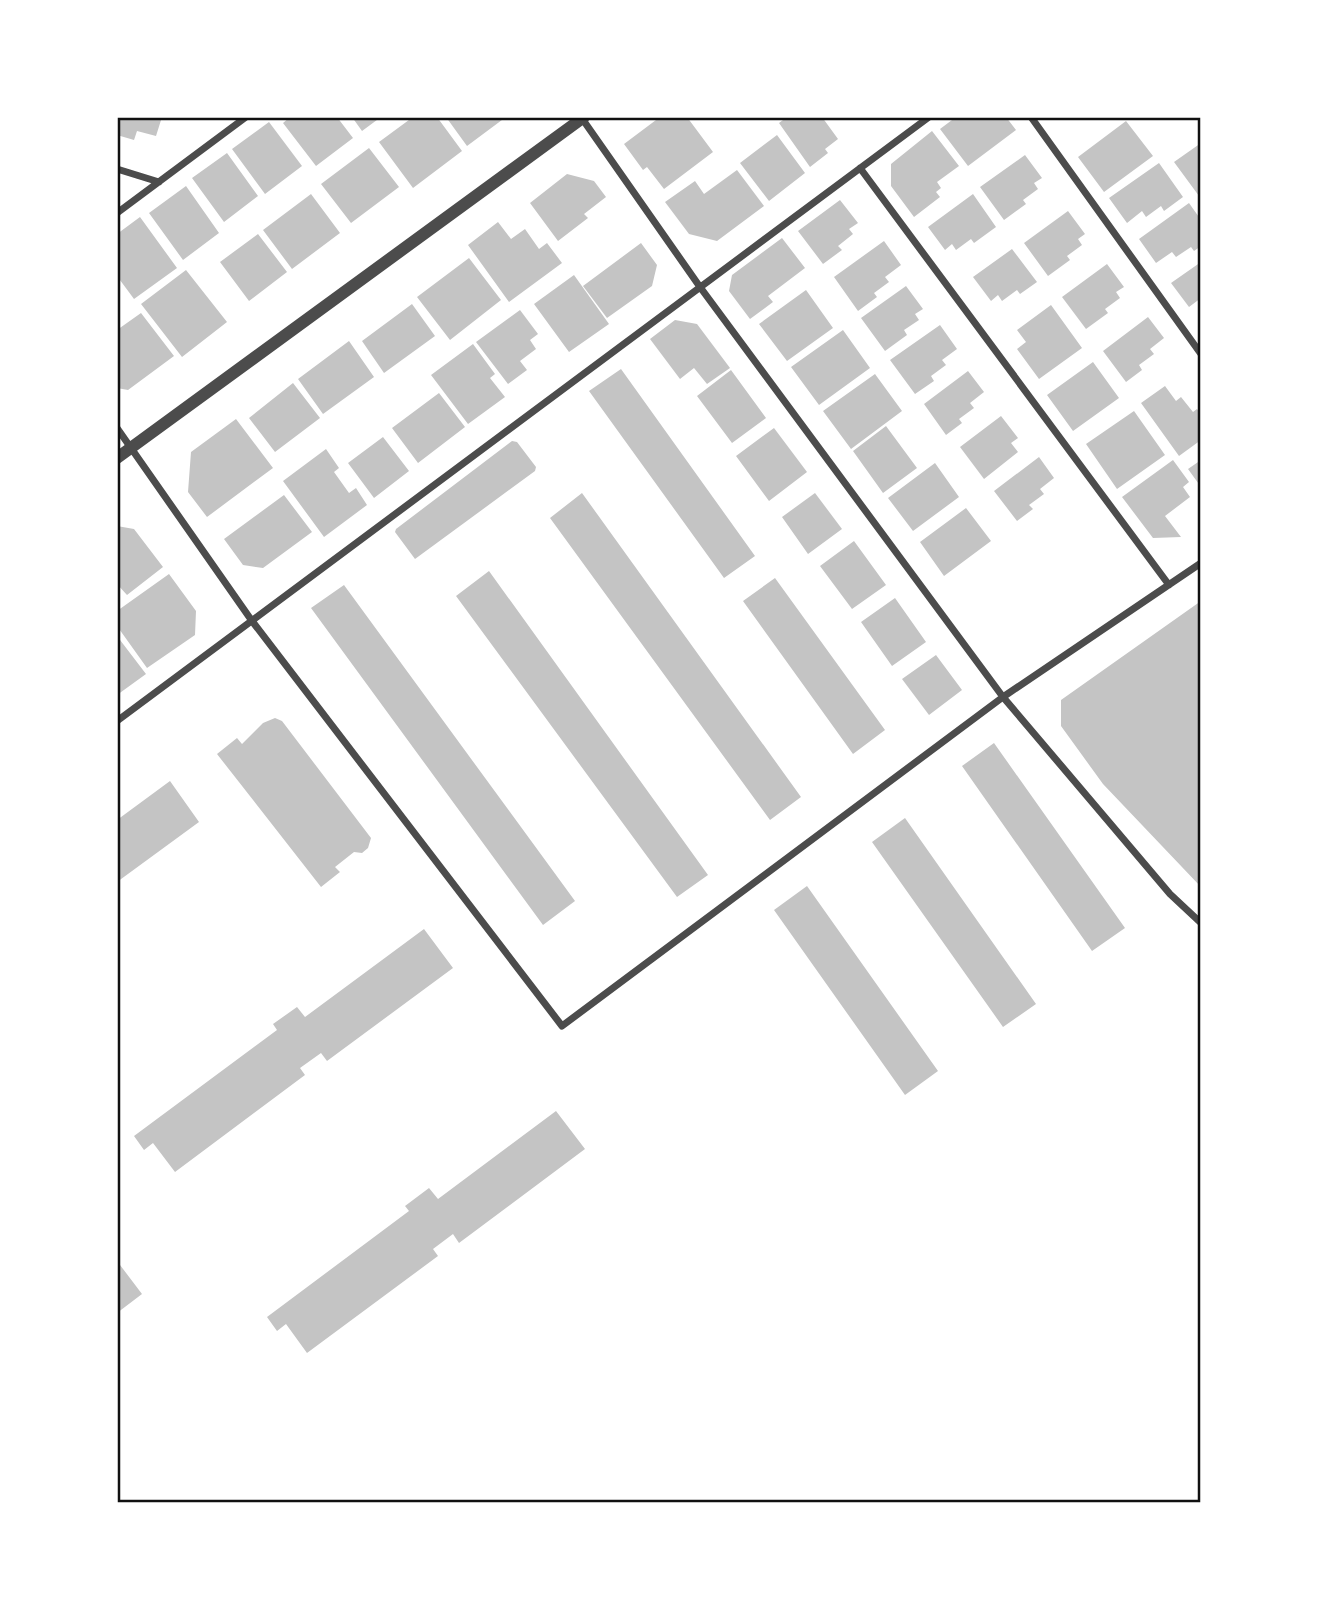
<svg xmlns="http://www.w3.org/2000/svg" width="1318" height="1620" viewBox="0 0 1318 1620" font-family="'DM Sans',sans-serif">
<style>
.building{fill:#c4c4c4}
.lines{fill:none;stroke-linecap:round;stroke-linejoin:round}
.minor{stroke:#4c4c4c;stroke-width:7}
.tertiary{stroke:#4c4c4c;stroke-width:12}
.neatline{fill:none;stroke:#111;stroke-width:2.5}
</style>
<rect width="100%" height="100%" fill="#fff"/>
<!-- building -->
<path class="building" d="M117,117h45l-6,19 -19,-5 -3,9 -17,-5z
M290,117h47l16,21 -37,28 -33,-43z
M352,117h29l-19,14z
M413,117h24l25,34 -49,37 -34,-46z
M446,117h60l-39,29z
M660,117h27l26,35 -49,37 -17,-22 -4,3 -19,-26z
M787,117h35l16,22 -13,10 3,4 -18,14 -31,-44z
M956,117h50l10,13 -48,36 -28,-37z
M1126,121l27,35 -49,36 -26,-35z
M269,122l33,44 -37,28 -33,-45z
M932,131l27,35 -22,16 4,6 -5,4 4,5 -26,20 -23,-31v-22z
M777,135l28,38 -36,28 -29,-38z
M1201,143v51l-2,2 -25,-34z
M369,148l30,39 -48,36 -30,-39z
M227,153l31,43 -34,26 -32,-44z
M1025,155l17,23 -8,5 4,6 -15,11 3,4 -22,16 -24,-33z
M1159,163l24,34 -19,14 -3,-5 -15,11 -4,-6 -15,12 -18,-25z
M737,170l27,36 -47,35 -28,-7 -24,-32 30,-21 9,13z
M567,174l27,7 12,16 -22,17 4,4 -30,23 -28,-38z
M186,186l33,47 -36,27 -34,-47z
M311,194l29,39 -48,36 -29,-39z
M973,194l23,33 -22,16 -3,-4 -15,11 -4,-6 -7,6 -17,-23z
M840,200l18,23 -9,6 4,5 -15,12 4,4 -19,14 -25,-33z
M1189,203l12,17v26l-7,5 -3,-4 -15,10 -4,-5 -16,11 -17,-24z
M1068,211l17,23 -7,5 4,6 -15,11 3,4 -22,16 -24,-33z
M140,217l37,51 -43,31 -17,-23v-42z
M498,222l13,17 14,-10 14,20 8,-6 15,20 -53,39 -41,-57z
M258,234l29,38 -38,29 -29,-39z
M782,238l23,30 -37,28 5,6 -23,17 -21,-28 3,-16z
M884,241l17,24 -16,12 4,5 -15,11 3,4 -19,14 -24,-34z
M641,243l16,22 -5,21 -45,32 -24,-32z
M1012,249l25,33 -17,12 -3,-4 -15,11 -4,-6 -7,6 -18,-24z
M469,258l32,42 -51,40 -33,-43z
M1201,262v36l-12,9 -18,-24z
M1107,264l17,23 -8,5 4,6 -15,11 3,4 -22,16 -24,-32z
M186,270l41,52 -45,35 -41,-53z
M574,275l35,49 -40,28 -35,-48z
M906,286l17,23 -8,5 4,6 -15,10 3,5 -22,16 -24,-33z
M806,290l27,38 -46,33 -28,-37z
M412,304l23,32 -51,37 -22,-32z
M1051,305l31,43 -43,31 -22,-30 9,-7 -9,-12z
M520,310l18,24 -8,6 6,9 -16,12 7,9 -19,14 -32,-42z
M141,313l33,43 -46,34 -11,-2v-58z
M1148,317l16,21 -14,11 4,5 -15,11 3,5 -16,12 -23,-31z
M675,320l22,4 33,44 -23,16 -13,-16 -14,11 -30,-40z
M940,325l17,24 -15,11 4,5 -15,11 3,5 -19,13 -25,-34z
M843,330l27,38 -51,37 -28,-38z
M349,341l25,36 -51,37 -25,-35z
M473,344l22,30 -5,4 15,19 -37,27 -37,-49z
M1093,362l26,36 -46,33 -26,-36z
M621,369l134,187 -31,22 -135,-187z
M731,370l35,48 -34,25 -35,-47z
M968,371l16,21 -14,11 4,5 -15,11 3,4 -16,12 -22,-31z
M875,374l27,37 -51,38 -28,-38z
M293,383l27,35 -45,34 -26,-34z
M1165,386l11,15 5,-4 12,15 4,-3 4,5v26l-22,16 -38,-53z
M439,393l26,34 -47,36 -26,-35z
M1134,411l31,44 -48,34 -31,-45z
M1001,416l17,22 -7,5 7,9 -34,27 -24,-32z
M236,419l37,49 -66,49 -19,-25 3,-40z
M886,426l31,42 -34,25 -30,-42z
M774,428l33,44 -38,29 -33,-45z
M383,437l26,34 -35,27 -26,-35z
M512,441l5,1 19,25 -1,4 -120,88 -20,-27 1,-3z
M326,449l13,19 -5,4 15,21 7,-5 11,17 -43,32 -41,-56z
M1039,457l15,21 -14,11 4,5 -15,11 4,4 -16,12 -23,-30z
M1173,460l16,22 -6,5 7,10 -25,19 16,21 -28,1 -31,-41z
M1201,460v27l-13,-18z
M935,463l24,34 -46,34 -25,-33z
M582,493l219,304 -31,23 -220,-302z
M815,493l27,36 -34,25 -26,-37z
M284,495l28,37 -49,36 -20,-3 -19,-26z
M966,508l25,33 -47,35 -24,-34z
M117,526l17,3 29,38 -36,28 -10,-11z
M854,541l32,44 -34,24 -32,-43z
M489,571l219,304 -31,22 -221,-301z
M169,574l27,37 -1,24 -48,33 -30,-42v-15z
M775,578l110,152 -32,24 -110,-153z
M344,585l231,316 -32,24 -232,-317z
M895,598l31,44 -34,24 -31,-44z
M1201,601v286l-98,-103 -42,-58v-26z
M117,636l29,38 -29,21z
M936,655l26,35 -33,25 -27,-36z
M275,718l7,3 89,117 -3,10 -6,5 -8,-1 -19,15 5,5 -19,15 -104,-133 20,-16 5,6 21,-21z
M994,743l131,185 -33,23 -130,-185z
M170,781l29,41 -82,60v-62z
M905,818l131,186 -33,23 -131,-185z
M807,886l131,185 -33,24 -131,-185z
M424,929l29,39 -126,93 -6,-8 -21,15 5,7 -130,97 -22,-29 -9,7 -10,-14 143,-106 -4,-6 24,-17 8,10z
M556,1111l29,38 -126,94 -6,-9 -20,15 5,7 -131,97 -21,-29 -9,7 -10,-14 142,-106 -4,-5 24,-18 9,11z
M117,1261l25,33 -25,19z"/>
<g class="lines">
<!-- minor -->
<path class="minor" d="M581,117l119,170 303,410 167,197 31,29
M1031,117l170,237
M860,168l309,417
M117,169l42,13
M117,213l129,-96
M117,428l135,193 310,405 441,-329 198,-134
M117,721l812,-604"/>
<!-- tertiary -->
<path class="tertiary" d="M117,458l467,-341"/>
</g>
<!-- border -->
<rect width="1318" height="1620" fill="none" stroke="#ffffff" stroke-width="238"/>
<rect x="119" y="119" width="1080" height="1382" class="neatline"/>
</svg>
